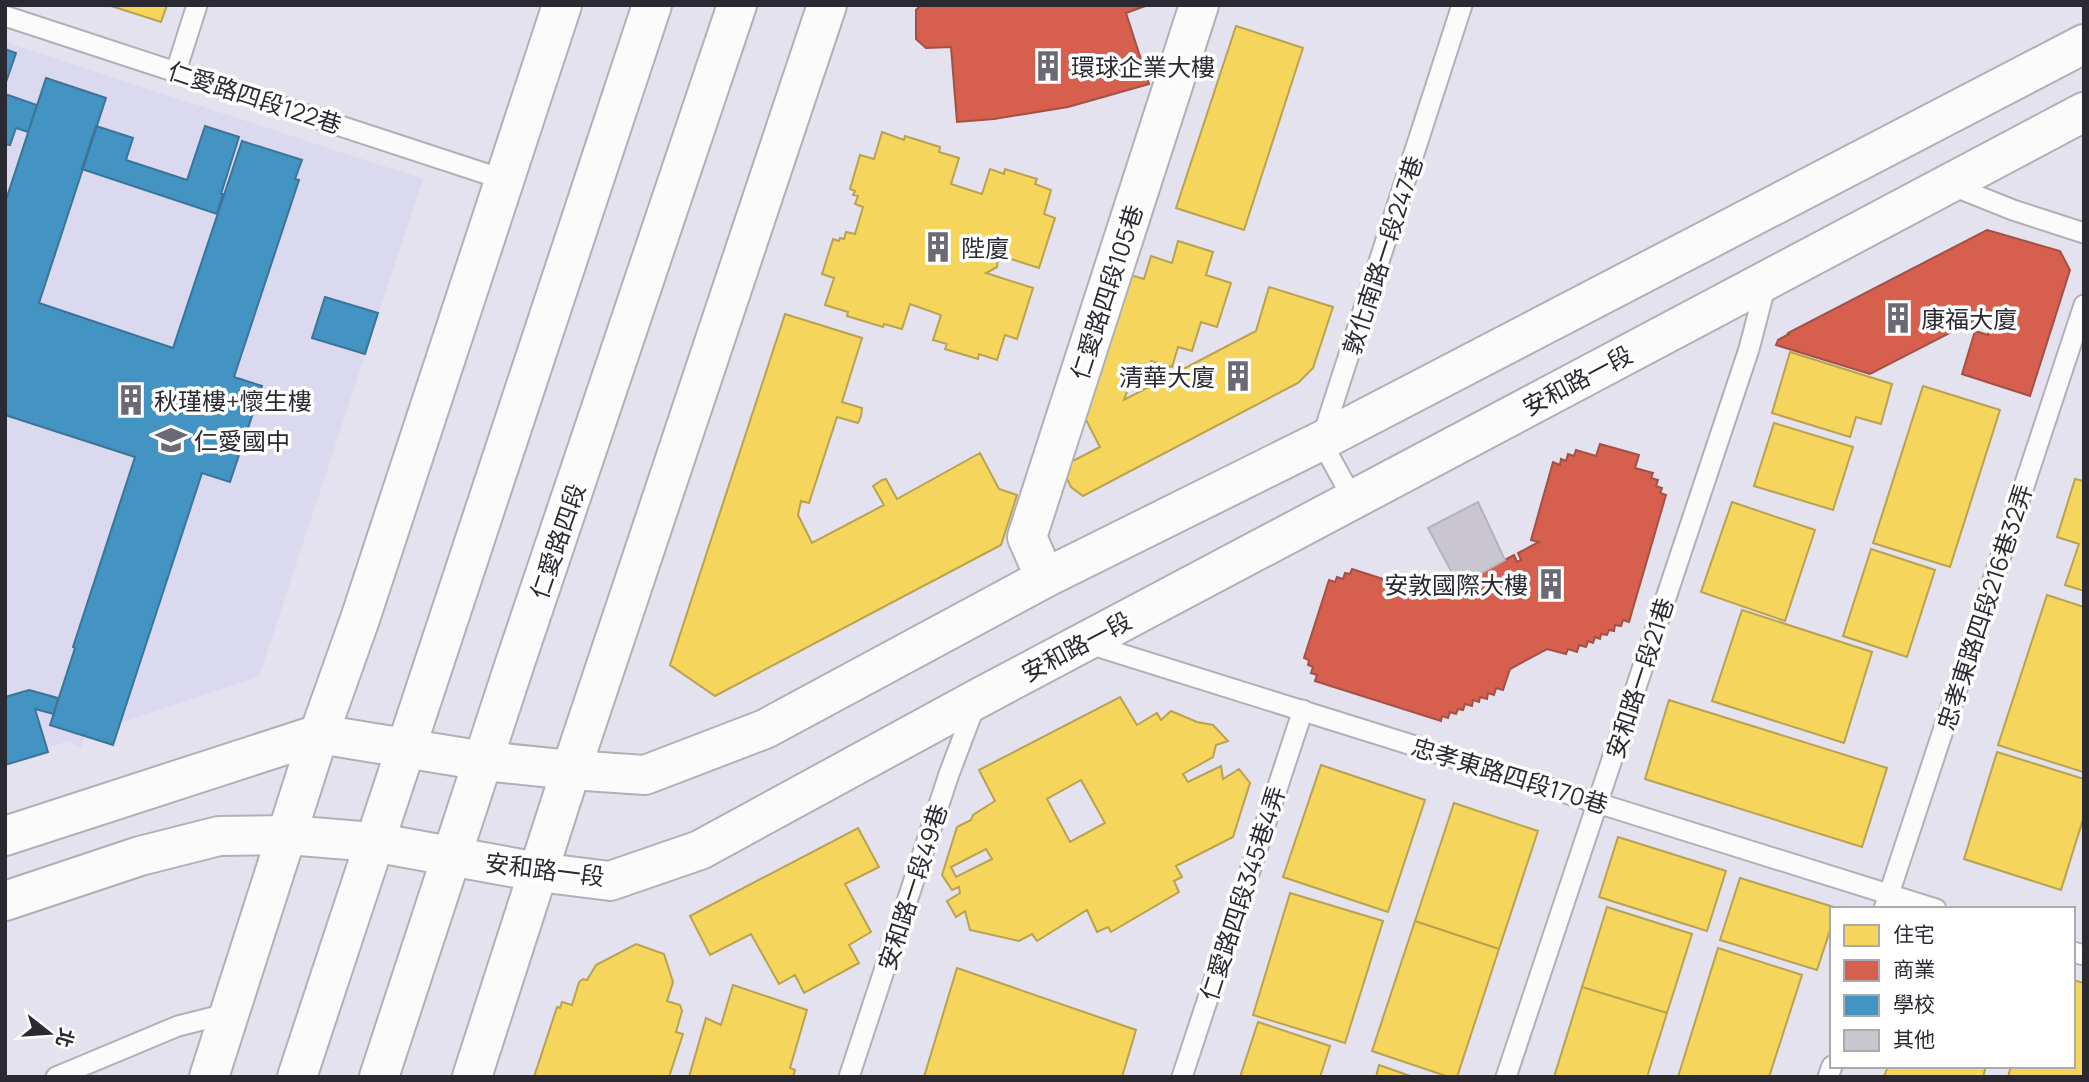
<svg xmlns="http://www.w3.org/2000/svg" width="2089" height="1082" viewBox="0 0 2089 1082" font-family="Manrope,'Noto Sans TC',sans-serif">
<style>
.built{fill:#dbd9ef}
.homes{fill:#f6d55c;stroke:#b9a250;stroke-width:2;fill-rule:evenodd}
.shops{fill:#d6604d;stroke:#a35045;stroke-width:2}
.schools{fill:#4393c3;stroke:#3c7498;stroke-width:2}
.building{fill:#cac6d0;stroke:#b5b2bb;stroke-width:2}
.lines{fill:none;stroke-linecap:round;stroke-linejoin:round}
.service-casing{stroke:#b1b0b9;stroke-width:23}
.minor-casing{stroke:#b1b0b9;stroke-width:42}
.tertiary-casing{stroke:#b1b0b9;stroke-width:42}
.secondary-casing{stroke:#b1b0b9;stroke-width:42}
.service{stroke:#fbfbfc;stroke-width:19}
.minor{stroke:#fbfbfc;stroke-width:38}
.tertiary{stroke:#fbfbfc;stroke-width:38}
.secondary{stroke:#fbfbfc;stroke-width:38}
.labels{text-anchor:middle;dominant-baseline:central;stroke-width:7;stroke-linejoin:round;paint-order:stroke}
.poi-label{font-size:24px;fill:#2b2a33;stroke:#fff;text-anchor:start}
.street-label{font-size:24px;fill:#2b2a33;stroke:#fff}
</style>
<rect width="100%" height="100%" fill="#e3e2ee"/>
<!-- built -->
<path class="built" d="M5,42l418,137 -164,498 -138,46 -7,23 -30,-9 -3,11 -13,-7 -21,7 1,4 -43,13z"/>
<!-- homes -->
<path class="homes" d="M108,5h59l-6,17z
M1236,26l67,22 -59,182 -68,-22z
M882,132l22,8 1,-4 35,11 -1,5 20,6 -8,26 31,10 8,-25 14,5 1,-5 32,10 -2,5 16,6 -7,24 11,4 -16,50 -47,-15 6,6 -1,8 -11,6 47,15 -16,51 -12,-4 -8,25 -18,-6 -1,5 -33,-10 2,-5 -14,-4 8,-25 -31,-11 -8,25 -18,-5 -1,3 -36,-11 1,-4 -23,-7 9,-27 -12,-4 11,-35 6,2 1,-3 4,1 2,-7 9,2 8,-27 -8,-3 3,-8 -5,-1 2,-4 -5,-2 10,-34 14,4z
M1178,241l35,11 -7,23 25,8 -14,44 -16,-5 -9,29 -14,-4 -6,20 -21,-6 -9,26 -12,-3 -6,16 132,-69 13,-44 64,20 -20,61 -15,15 -215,113 -12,-9 -10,-20 39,-20 -17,-33 44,-140 17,5 7,-23 21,7z
M785,314l77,24 -20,64 20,6 -1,8 -3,7 -21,-6 -28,86 -8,-2 -3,14 14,28 72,-38 -11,-19 9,-6 4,-1 11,20 83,-46 19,36 18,6 -16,50 -286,151 -45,-31z
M1790,352l102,32 -11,40 -25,-7 -6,20 -78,-24z
M1923,386l77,24 -50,157 -77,-24z
M1774,423l79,24 -20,63 -79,-24z
M2075,479l9,2v110l-19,-6 14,-41 -22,-7z
M1732,502l83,28 -30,91 -84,-29z
M1871,549l64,21 -28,87 -64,-21z
M2047,595l37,12 -1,165 -85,-27z
M1742,610l130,42 -28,91 -132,-42z
M1120,697l17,28 20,-12 4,7 10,-9 26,11 16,3 15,16 -12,4 -3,12 -30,17 5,8 33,-16 2,13 16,-10 11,14 -17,54 -57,29 6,11 -8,4 5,11 -68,40 -3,-5 -11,5 -10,-22 -50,31 -5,-7 -13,7 -49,-11 -5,-19 -9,6 -9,-16 13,-8 -1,-6 -7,3 -10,-15 15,-48 14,-7 2,-5 22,-14 -16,-31zM1081,780l24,43 -35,19 -23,-43zM986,849l6,10 -36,18 -5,-10z
M1669,700l218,68 -25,79 -217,-68z
M1997,752l87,27v37l-23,74 -97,-31z
M1321,765l104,35 -37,112 -105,-35z
M1454,803l84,28 -39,118 -84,-28z
M858,828l21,39 -34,17 26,48 -22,13 10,18 -55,30 -9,-18 -16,9 -28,-50 -41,21 -20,-39z
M1618,837l108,34 -19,60 -108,-34z
M1740,878l97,30 -5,1v15l-15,46 -97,-30z
M1290,893l93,28 -38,122 -92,-28z
M1607,907l85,27 -25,79 -85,-26z
M1415,921l84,28 -42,128h-8l-77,-26z
M636,944l28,10 9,28 -6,19 13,4 2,6 -6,21 7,2 -14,43h-135l23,-70 3,1 2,-6 10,3 7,-23 4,-3 4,1 9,-15z
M1718,948l84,27 -33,102h-91z
M957,968l179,62 -14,47h-198z
M2073,980l11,3v94h-76l3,-11h62z
M733,985l74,25 -17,58 5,2 -2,7h-104l17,-59 15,7z
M1582,987l85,26 -20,64h-93z
M1258,1022l72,24 -10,31h-80z
M1379,1065l34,12h-37z
M1888,1066h98l-3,11h-99z"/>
<!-- shops -->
<path class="shops" d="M921,5h227l-22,8 23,71 -81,23 -74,12 -37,3 -6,-75 -25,1 -10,-9v-29z
M1987,230l73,21 10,19 -40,126 -68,-22 13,-43 13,4 1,-6 4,1 7,-23 -130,67 -94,-29 2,-5 11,-6 -1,-1z
M1600,444l39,11 -4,13 18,5 -2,5 7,2 -2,6 6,2 -2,5 6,2 -37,127 -6,-2 -2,6 -6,-1 -1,6 -5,-1 -2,5 -6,-1 -1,5 -5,-2 -2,6 -5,-2 -2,6 -7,-2 -2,7 -9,-3 -2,5 -19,-5 -37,20 -7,21 -7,-2 -2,7 -6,-2 -1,6 -7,-2 -1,5 -6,-2 -1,6 -7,-2 -2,6 -5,-1 -2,5 -6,-2 -2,6 -6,-2 -1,5 -126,-40 2,-6 -6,-2 2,-6 -5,-2 1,-5 -5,-2 25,-78 6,2 2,-5 6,2 2,-6 5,1 2,-5 84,27 11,-6 4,7 4,-2 -3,-6 62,-34 3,7 4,-2 -3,-7 21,-11 -8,-2 22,-78 7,3 1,-6 5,2 2,-7 6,2 2,-6 20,6z"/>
<!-- schools -->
<path class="schools" d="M5,49l11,4 -11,32z
M46,78l60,20 -67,205 134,45 69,-207 60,19 -7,19 4,1 -65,197 28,9 -32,96 -28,-9 -89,272 -63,-20 25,-77 -2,-1 62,-190 -130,-42v-212z
M5,94l32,11 -9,27 -12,-4 -6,17 -5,-1z
M96,126l37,12 -7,22 61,20 18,-54 34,11 -18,57h2l-6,20 -135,-45z
M325,297l53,16 -13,41 -53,-16z
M29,690l29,8 -4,16 -19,-5 13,43 -43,13v-68z"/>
<!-- building -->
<path class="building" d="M1478,502l27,58 -46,26 -31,-58z"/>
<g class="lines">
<defs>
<path id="service" d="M5,16l500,164
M176,71l21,-66
M1948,184l65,26 71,23
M1353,499l-32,-58 141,-436
M1086,643l850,266
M1884,909l200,-604
M2073,952l11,3
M56,1077l122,-51 52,-13
M849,1077l100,-303 27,-71
M1182,1077l121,-367
M1506,1077l243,-728 18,-69
M1828,1077l4,-11"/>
<path id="minor" d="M1045,578l-18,-41 172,-532"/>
<path id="tertiary" d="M5,836l314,-102 165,27 87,9 74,5 120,-46 280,-151 276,-137 763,-397
M5,901l135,-45 79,-20 69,-1 85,7 165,30 72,9 90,-31 277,-151 1107,-587"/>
<path id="secondary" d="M209,1077l110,-343 41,-115 202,-614
M297,1077l355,-1072
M379,1077l136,-414 222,-658
M472,1077l99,-307 256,-765"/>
</defs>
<!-- service casing -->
<use href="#service" class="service-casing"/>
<!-- minor casing -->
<use href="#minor" class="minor-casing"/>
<!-- tertiary casing -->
<use href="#tertiary" class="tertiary-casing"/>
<!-- secondary casing -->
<use href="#secondary" class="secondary-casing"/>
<!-- service -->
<use href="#service" class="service"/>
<!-- minor -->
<use href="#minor" class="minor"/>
<!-- tertiary -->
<use href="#tertiary" class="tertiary"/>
<!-- secondary -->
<use href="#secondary" class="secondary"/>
</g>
<!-- icons -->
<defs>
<symbol id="building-bare" viewBox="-9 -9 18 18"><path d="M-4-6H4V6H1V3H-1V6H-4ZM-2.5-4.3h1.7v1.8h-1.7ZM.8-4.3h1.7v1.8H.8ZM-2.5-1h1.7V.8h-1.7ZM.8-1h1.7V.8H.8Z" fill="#6b6a74" stroke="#fff" stroke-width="2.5" paint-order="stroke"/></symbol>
<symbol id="school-bare" viewBox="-9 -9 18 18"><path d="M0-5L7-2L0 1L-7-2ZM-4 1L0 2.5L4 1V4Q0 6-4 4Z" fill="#6b6a74" stroke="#fff" stroke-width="2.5" paint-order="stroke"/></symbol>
</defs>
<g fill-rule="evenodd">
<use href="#building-bare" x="1026" y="44" width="44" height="44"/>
<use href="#building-bare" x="916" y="225" width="44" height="44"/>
<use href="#building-bare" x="1876" y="296" width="44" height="44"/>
<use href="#building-bare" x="1216" y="354" width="44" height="44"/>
<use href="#building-bare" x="109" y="378" width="44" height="44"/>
<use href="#school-bare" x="149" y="418" width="44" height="44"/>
<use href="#building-bare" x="1529" y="562" width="44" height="44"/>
</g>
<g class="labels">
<!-- poi labels -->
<g class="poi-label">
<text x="1071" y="66">環球企業大樓</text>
<text x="961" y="247">陛廈</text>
<text x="1921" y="318">康福大廈</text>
<text x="1215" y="376" text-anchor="end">清華大廈</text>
<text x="154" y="400">秋瑾樓+懷生樓</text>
<text x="194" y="440">仁愛國中</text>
<text x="1528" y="584" text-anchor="end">安敦國際大樓</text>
</g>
<!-- street labels -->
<g class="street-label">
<text transform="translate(255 97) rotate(18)">仁愛路四段122巷</text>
<text transform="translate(1382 255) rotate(-72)">敦化南路一段247巷</text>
<text transform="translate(1106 292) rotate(-72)">仁愛路四段105巷</text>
<text transform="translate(1577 380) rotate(-28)">安和路一段</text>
<text transform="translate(557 541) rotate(-71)">仁愛路四段</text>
<text transform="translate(1984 607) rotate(-72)">忠孝東路四段216巷32弄</text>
<text transform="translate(1076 646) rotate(-28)">安和路一段</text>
<text transform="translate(1639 678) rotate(-72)">安和路一段21巷</text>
<text transform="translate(1510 775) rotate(17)">忠孝東路四段170巷</text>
<text transform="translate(545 869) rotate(7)">安和路一段</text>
<text transform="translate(912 887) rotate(-72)">安和路一段49巷</text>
<text transform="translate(1242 893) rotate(-72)">仁愛路四段345巷4弄</text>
</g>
</g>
<!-- border -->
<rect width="2089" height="1082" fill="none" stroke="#2b2a33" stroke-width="14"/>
<!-- legend -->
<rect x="1830" y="907" width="245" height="161" fill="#ffffff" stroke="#aaaaad" stroke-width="2"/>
<rect x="1844" y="925" width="35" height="21" fill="#f6d55c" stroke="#aaaaad" stroke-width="2"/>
<text x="1893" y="942" font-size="21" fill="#2b2a33">住宅</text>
<rect x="1844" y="960" width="35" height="21" fill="#d6604d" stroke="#aaaaad" stroke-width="2"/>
<text x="1893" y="977" font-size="21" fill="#2b2a33">商業</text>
<rect x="1844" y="995" width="35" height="21" fill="#4393c3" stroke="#aaaaad" stroke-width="2"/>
<text x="1893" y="1012" font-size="21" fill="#2b2a33">學校</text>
<rect x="1844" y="1030" width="35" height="21" fill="#cac6d0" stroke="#aaaaad" stroke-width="2"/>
<text x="1893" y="1047" font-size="21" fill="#2b2a33">其他</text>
<!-- north arrow -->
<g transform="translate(49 1033) rotate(107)" stroke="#ffffff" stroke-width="5" paint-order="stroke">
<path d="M0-5L12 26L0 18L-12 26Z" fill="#2b2a33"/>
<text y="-10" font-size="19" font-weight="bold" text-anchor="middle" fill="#2b2a33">北</text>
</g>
</svg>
